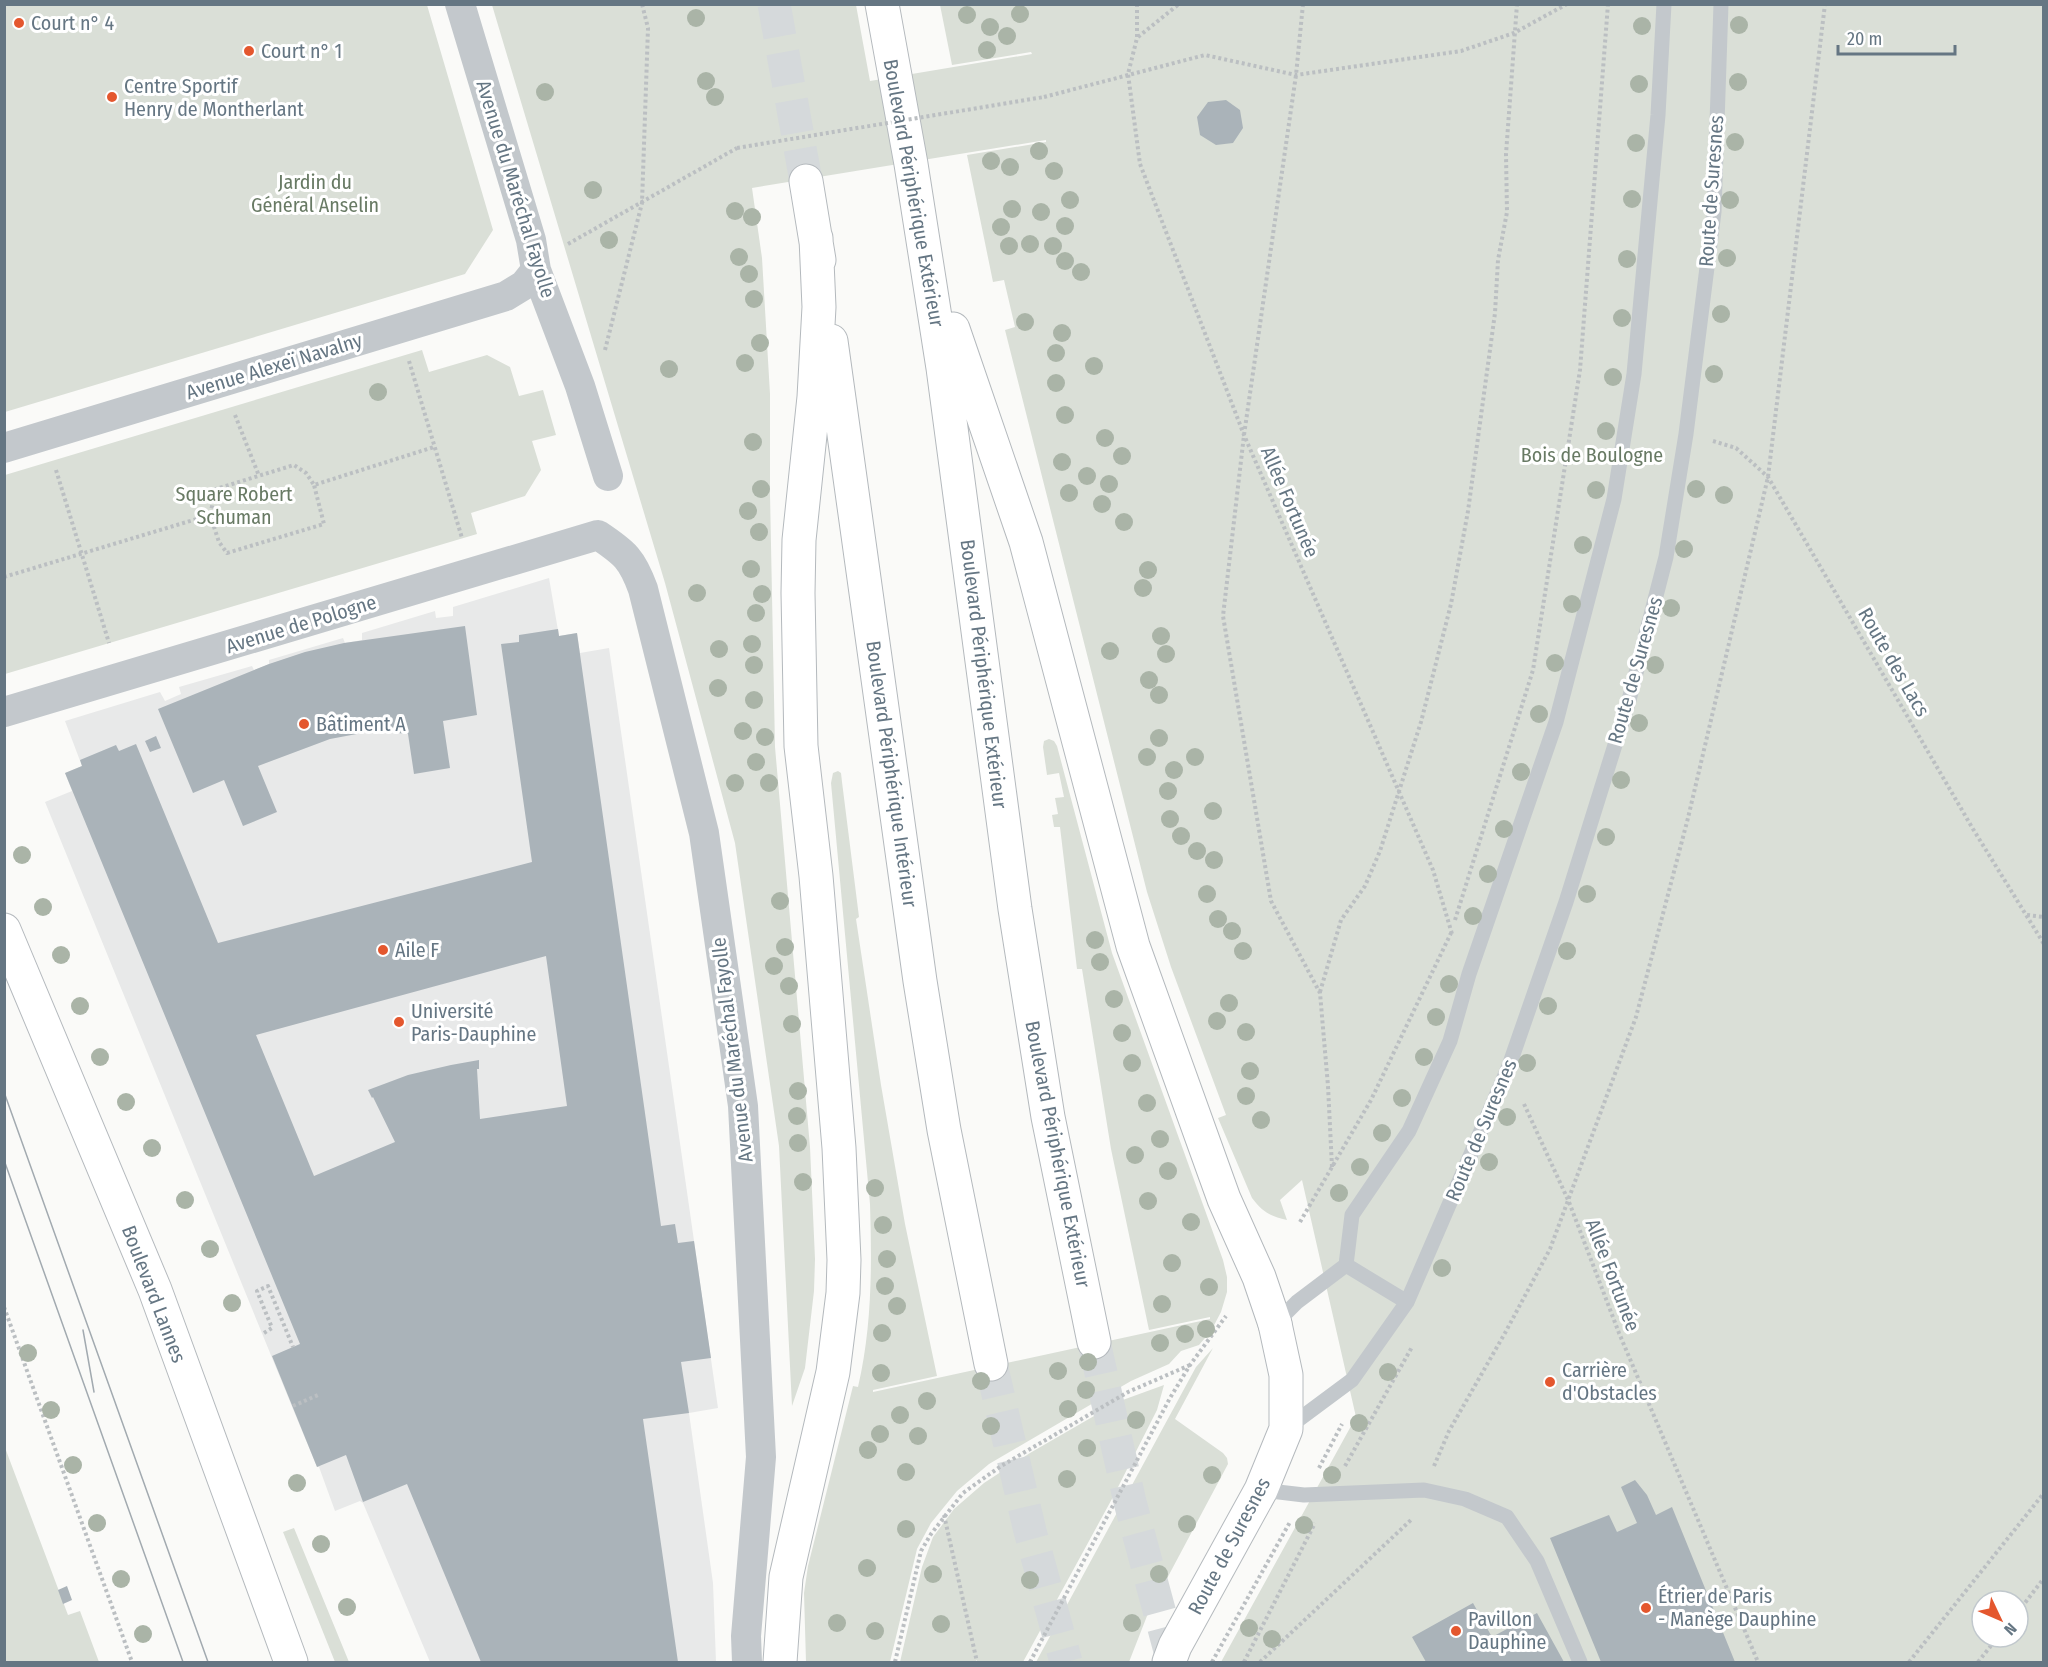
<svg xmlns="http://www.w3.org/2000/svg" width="2048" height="1667" viewBox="0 0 2048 1667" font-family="'Fira Sans Condensed',sans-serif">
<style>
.built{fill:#e8e9e9}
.green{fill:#dadfd7;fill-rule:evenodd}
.building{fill:#aab3b9;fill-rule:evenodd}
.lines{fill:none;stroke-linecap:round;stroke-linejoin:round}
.highway-tunnel{stroke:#d5d9db;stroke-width:33;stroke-dasharray:33 16;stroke-linecap:butt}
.primary-casing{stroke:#b5babe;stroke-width:35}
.highway-casing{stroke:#b4b9bd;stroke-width:35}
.path{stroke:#bbbfc2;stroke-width:4;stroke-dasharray:3 3;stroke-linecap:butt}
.lane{stroke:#c3c8cc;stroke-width:15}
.street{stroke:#c3c8cc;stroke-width:30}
.primary{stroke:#fff;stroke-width:33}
.highway{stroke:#fff;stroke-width:33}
.tram{stroke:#a2aab0;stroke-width:1.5}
.path-bridge{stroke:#bbbfc2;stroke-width:4;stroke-dasharray:3 3;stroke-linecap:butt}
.tree{fill:#aab4a7}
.poi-dot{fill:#e4572e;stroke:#fff;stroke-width:2}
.labels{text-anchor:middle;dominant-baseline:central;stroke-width:6;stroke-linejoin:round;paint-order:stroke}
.poi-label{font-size:20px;fill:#657683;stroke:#fff;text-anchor:start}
.park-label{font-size:20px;fill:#687a64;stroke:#fff}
.street-label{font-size:20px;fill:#657683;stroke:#fff}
</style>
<rect width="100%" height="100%" fill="#fafaf8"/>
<!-- built -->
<path class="built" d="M549,578l10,58 18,-3 3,20 29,-5 109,760 -29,5 24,170 3,79h-286l-67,-159 -3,-2 -25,10 -16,-44h-2l-22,-53 -250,-612 27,-11 -7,-18 17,-7 -17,-45 95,-29 5,9 16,-7 -2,-7 73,-21 2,4 15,-6v-4l74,-22 2,5 17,-3v-7l73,-22 1,7 17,-2v-9z"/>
<!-- green -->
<path class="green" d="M4,5h423l66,225 -28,44 -460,138z
M492,5h364l14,76 162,-27 -1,-2 -79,13 -12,-60h1103v1657h-822l135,-245 -54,-237 -22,20 7,20c-18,-4 -24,-8 -35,-22l-34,-80 8,-3 -55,-148 -24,-75 -142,-562 10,-3 -11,-47 -11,2 -26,-127 79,-13v-2l-294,48 10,70 8,136v100l5,253 35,400 5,112 -1,32 -9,77 -13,38 -13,-260 -44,-303 -70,-260zM1982,1601h36v36h-36z
M422,350l7,22 58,-17 23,12 9,29 24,-6 13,45 -24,6 9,29 -16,26 -54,17 6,21 -472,140v-199z
M1049,739l5,2 3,5 55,207 111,307 4,17v15l-6,20 -10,19 -12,14 -18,6 -12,13 -38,17 -142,83 -32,27 -26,32 -14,26 -27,113h-84l-2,-69 4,-27 45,-180 5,1c14,-59 14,-122 12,-183l-39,-421 2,-10 5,-2 3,2 1,9 17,135 -3,2 25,166 24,139 32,152 -64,14v2l337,-73v-2l-61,13 -38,-181 -29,-180h-5l-17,-142h-6l-2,-12 6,-1 -3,-16 9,-1 -5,-24 -12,2 -4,-28 1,-6z
M1213,1348l-38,71 48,34 4,5 1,6 -81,152 -18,46h-93l160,-295z
M1164,1385l-7,25 -44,87 -90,165h-45l-2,-2v2h-76l22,-95 11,-30 21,-28 30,-26 46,-30 90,-52z
M4,1445l64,170 12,-4 19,51h-94z
M294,1528l55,134h-14l-52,-130z"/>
<!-- building -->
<path class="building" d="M1226,100l14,10 3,18 -10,15 -17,2 -16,-10 -3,-18 11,-15z
M465,626l12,89 -34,6 7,47 -36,6 -6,-40 -11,-1 -8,-5 -59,11 -72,27 19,46 -34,14 -19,-46 -31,13 -35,-84 111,-45 36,-12 39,-9z
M558,629l1,7 18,-3 84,593 14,-2 3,19 16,-2 17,117 -30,4 8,51 -46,6 35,243h-197l-74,-178 -44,18 -17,-47 -29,12 -45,-111 28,-12 -235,-571 17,-7 -2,-6 36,-15 3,6 17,-7 82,199 314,-81 -31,-218 18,-2v-7zM546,956l21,150 -87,13 -3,-50h2v-9l-28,5 -43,10 -40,15 4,8 1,-1 22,45 -81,34 -58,-141z
M156,736l5,12 -11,4 -5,-11z
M1635,1480l12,15 9,20 16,-8 63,155h-134l-51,-124 59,-23 8,17 20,-9 -16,-36z
M67,1586l5,14 -9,4 -5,-14z
M1473,1603l19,34 45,-24 27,49h-138l-14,-25z"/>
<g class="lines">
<!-- highway-tunnel -->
<path class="highway-tunnel" d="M774,4l32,177
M1094,1342l36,160 43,160
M991,1364l39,167 36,131"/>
<defs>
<path id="primary" d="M4,930l151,360 136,372
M1169,1662l6,-16 86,-156 25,-61v-54l-11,-51"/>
<path id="highway" d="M882,4l29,160 32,204 72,541 33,208 46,225
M806,181l13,79
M953,329l73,213 107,404 91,253 35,78 16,47
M831,341l89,640 24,149 47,234
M780,1662l6,-85 47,-205 10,-79 1,-33 -5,-112 -23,-272 -15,-130 -3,-153 1,-53 15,-143 5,-90 -3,-69"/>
</defs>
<!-- primary casing -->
<use href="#primary" class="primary-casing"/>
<!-- highway casing -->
<use href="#highway" class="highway-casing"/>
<!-- path -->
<path class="path" d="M1137,4v34l-9,36 12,90 104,271 189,435 19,64
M1303,4l-7,71 -52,360 -21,181 48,285 49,92 8,93 4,81
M1138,37l41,-33
M1044,97l161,-42 91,20 165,-24 53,-18 53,-29
M568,244l169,-96
M605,350l37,-147 6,-175 -6,-24
M409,361l53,177
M235,415l24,61
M1713,441l23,7 32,29 205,352 71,115
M56,470l53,173
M210,515l9,27 8,11 97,-29 -10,-39
M4,577l206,-62 6,-26 78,-24 12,8 8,12 120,-38
M2027,915l17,2
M1455,920l78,-250 47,-300 28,-366
M1320,992l21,-72 24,-34 15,-35 41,-129 30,-118 17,-93 27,-198 3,-53 9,-48 -1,-58 11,-150
M1524,1104l45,98 50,131 139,329
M1300,1222l71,-122 80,-167
M4,1307l128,355
M264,1333l8,-5 -15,-37 11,-5 25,61
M293,1406l25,-11
M1345,1466l67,-119
M1434,1466l15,-35 56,-98 45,-84 86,-232 52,-199 80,-341 57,-473
M1319,1468l23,-44
M944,1515l33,147
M2018,1612l26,-34
M895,1662l26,-111 10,-17 32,-41 38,-27 127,-74 62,-27
M1030,1662l140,-264 20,-33 36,-49
M1212,1662l78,-140
M1244,1662l71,-139
M1260,1662l152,-143
M1909,1662l135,-169
M1978,1662l20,-25"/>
<!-- lane -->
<path class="lane" d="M1346,1265l61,37
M1275,1324l22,-22 49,-37 6,-50 57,-84 41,-90 19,-67 87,-252 58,-223 20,-125 24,-259 6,-111
M1286,1429l66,-49 55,-78 102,-236 57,-164 63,-202 37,-143 20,-123 28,-222 7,-208
M1261,1490l43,5 120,-5 41,9 42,18 30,44 43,101"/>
<!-- street -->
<path class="street" d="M460,4l71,236 5,30 44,116 28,90
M4,448l502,-152 18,-11 12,-15
M4,712l594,-177c27,18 34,24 45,54l61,244 39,273 18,351 -15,179 1,26"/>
<!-- primary -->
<use href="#primary" class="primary"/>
<!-- highway -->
<use href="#highway" class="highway"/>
<!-- tram -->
<path class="tram" d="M4,1092l204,570
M4,1160l179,502
M83,1330l11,62"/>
<!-- path-bridge -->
<path class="path-bridge" d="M737,148l307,-51"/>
</g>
<!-- trees -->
<g class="tree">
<circle cx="1020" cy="14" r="9"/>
<circle cx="967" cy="15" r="9"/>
<circle cx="696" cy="18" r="9"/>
<circle cx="1739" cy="25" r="9"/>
<circle cx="1642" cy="26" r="9"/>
<circle cx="990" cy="27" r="9"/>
<circle cx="1007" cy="36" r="9"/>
<circle cx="987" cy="50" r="9"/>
<circle cx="706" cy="81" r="9"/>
<circle cx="1738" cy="82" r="9"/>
<circle cx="1639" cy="84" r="9"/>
<circle cx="545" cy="92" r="9"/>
<circle cx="715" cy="97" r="9"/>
<circle cx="1735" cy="142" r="9"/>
<circle cx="1636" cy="143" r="9"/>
<circle cx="1039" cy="151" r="9"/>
<circle cx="991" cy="161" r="9"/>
<circle cx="1010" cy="167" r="9"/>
<circle cx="1054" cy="171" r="9"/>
<circle cx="593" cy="190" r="9"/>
<circle cx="1632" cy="199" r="9"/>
<circle cx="1070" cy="200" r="9"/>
<circle cx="1730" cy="200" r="9"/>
<circle cx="1012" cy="209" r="9"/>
<circle cx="735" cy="211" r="9"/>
<circle cx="1041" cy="212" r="9"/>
<circle cx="752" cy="217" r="9"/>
<circle cx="1065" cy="226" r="9"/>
<circle cx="1001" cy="227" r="9"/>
<circle cx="609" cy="240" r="9"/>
<circle cx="1030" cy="244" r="9"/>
<circle cx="1009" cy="246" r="9"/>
<circle cx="1053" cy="246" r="9"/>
<circle cx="739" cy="257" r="9"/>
<circle cx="1727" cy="258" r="9"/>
<circle cx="1627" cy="259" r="9"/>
<circle cx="1065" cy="261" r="9"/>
<circle cx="1081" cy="272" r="9"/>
<circle cx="749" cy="274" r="9"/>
<circle cx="754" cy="299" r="9"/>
<circle cx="1721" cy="314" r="9"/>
<circle cx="1622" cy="318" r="9"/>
<circle cx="1025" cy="322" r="9"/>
<circle cx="1062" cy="333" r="9"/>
<circle cx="760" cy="343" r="9"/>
<circle cx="1056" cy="353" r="9"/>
<circle cx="745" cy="363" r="9"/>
<circle cx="1094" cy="366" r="9"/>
<circle cx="669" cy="369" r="9"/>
<circle cx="1714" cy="374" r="9"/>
<circle cx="1613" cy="377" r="9"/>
<circle cx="1056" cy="383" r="9"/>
<circle cx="378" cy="392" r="9"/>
<circle cx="1065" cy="415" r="9"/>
<circle cx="1606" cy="431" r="9"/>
<circle cx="1105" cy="438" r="9"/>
<circle cx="753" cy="442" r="9"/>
<circle cx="1122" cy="456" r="9"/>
<circle cx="1062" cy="462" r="9"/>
<circle cx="1087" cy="476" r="9"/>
<circle cx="1109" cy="484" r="9"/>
<circle cx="761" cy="489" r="9"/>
<circle cx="1696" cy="489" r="9"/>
<circle cx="1596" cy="490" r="9"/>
<circle cx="1069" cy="493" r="9"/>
<circle cx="1724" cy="495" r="9"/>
<circle cx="1102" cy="504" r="9"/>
<circle cx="748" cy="511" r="9"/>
<circle cx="1124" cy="522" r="9"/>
<circle cx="759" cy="532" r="9"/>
<circle cx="1583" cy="545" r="9"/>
<circle cx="1684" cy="549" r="9"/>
<circle cx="751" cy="569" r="9"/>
<circle cx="1148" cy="570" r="9"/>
<circle cx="1143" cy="588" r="9"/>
<circle cx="697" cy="593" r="9"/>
<circle cx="762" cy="594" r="9"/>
<circle cx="1572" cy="604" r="9"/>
<circle cx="1671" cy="608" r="9"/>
<circle cx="756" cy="613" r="9"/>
<circle cx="1161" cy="636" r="9"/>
<circle cx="752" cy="644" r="9"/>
<circle cx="719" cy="649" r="9"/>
<circle cx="1110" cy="651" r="9"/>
<circle cx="1166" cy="654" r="9"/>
<circle cx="1555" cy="663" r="9"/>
<circle cx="754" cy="665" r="9"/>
<circle cx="1655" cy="665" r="9"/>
<circle cx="1149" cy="680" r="9"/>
<circle cx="718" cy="688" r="9"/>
<circle cx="1159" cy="695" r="9"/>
<circle cx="754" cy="700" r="9"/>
<circle cx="1539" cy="714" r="9"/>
<circle cx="1639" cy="723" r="9"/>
<circle cx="743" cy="731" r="9"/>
<circle cx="765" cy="737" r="9"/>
<circle cx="1159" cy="738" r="9"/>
<circle cx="1147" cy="757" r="9"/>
<circle cx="1195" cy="757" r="9"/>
<circle cx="756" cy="762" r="9"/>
<circle cx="1174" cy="770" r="9"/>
<circle cx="1521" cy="772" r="9"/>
<circle cx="1621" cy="780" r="9"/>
<circle cx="735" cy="783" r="9"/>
<circle cx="769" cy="783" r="9"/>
<circle cx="1168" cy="791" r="9"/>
<circle cx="1213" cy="811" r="9"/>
<circle cx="1170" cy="819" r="9"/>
<circle cx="1504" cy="829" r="9"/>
<circle cx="1181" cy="836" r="9"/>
<circle cx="1606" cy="837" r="9"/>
<circle cx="1197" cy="851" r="9"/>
<circle cx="22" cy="855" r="9"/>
<circle cx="1214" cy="860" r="9"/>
<circle cx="1488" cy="874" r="9"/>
<circle cx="1207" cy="894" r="9"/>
<circle cx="1587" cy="894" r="9"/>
<circle cx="780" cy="901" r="9"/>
<circle cx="43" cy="907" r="9"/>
<circle cx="1473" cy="916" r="9"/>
<circle cx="1218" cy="919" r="9"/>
<circle cx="1232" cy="931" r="9"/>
<circle cx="1095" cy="940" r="9"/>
<circle cx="785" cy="947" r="9"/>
<circle cx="1243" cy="951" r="9"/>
<circle cx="1567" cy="951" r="9"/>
<circle cx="61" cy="955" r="9"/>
<circle cx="1100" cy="962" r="9"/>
<circle cx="774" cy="966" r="9"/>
<circle cx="1449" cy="984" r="9"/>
<circle cx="789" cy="986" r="9"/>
<circle cx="1114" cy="999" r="9"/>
<circle cx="1229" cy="1003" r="9"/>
<circle cx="80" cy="1006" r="9"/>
<circle cx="1548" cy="1006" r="9"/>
<circle cx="1436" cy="1017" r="9"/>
<circle cx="1217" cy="1021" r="9"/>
<circle cx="792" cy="1024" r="9"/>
<circle cx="1246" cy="1032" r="9"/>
<circle cx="1122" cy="1033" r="9"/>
<circle cx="100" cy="1057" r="9"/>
<circle cx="1424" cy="1057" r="9"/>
<circle cx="1132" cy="1063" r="9"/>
<circle cx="1527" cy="1063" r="9"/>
<circle cx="1250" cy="1071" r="9"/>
<circle cx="798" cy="1091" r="9"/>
<circle cx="1246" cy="1096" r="9"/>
<circle cx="1402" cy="1098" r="9"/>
<circle cx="126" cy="1102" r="9"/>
<circle cx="1147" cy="1103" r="9"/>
<circle cx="797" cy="1116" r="9"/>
<circle cx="1507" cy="1117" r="9"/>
<circle cx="1261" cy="1120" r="9"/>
<circle cx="1382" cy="1133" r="9"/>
<circle cx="1160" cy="1139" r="9"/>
<circle cx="798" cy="1143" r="9"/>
<circle cx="152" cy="1148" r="9"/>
<circle cx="1135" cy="1155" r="9"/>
<circle cx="1489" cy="1162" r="9"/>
<circle cx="1360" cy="1167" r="9"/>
<circle cx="1168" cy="1171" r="9"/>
<circle cx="803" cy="1182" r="9"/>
<circle cx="875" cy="1188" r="9"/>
<circle cx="1339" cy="1193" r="9"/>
<circle cx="185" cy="1200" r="9"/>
<circle cx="1148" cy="1201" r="9"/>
<circle cx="1191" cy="1222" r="9"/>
<circle cx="883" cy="1225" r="9"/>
<circle cx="210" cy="1249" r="9"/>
<circle cx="887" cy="1259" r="9"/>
<circle cx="1172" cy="1263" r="9"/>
<circle cx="1442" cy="1268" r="9"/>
<circle cx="885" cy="1286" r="9"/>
<circle cx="1209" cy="1287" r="9"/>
<circle cx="232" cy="1303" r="9"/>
<circle cx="1162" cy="1304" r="9"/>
<circle cx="897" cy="1306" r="9"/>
<circle cx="1206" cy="1329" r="9"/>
<circle cx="882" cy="1333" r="9"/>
<circle cx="1185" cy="1334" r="9"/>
<circle cx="1160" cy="1343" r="9"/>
<circle cx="28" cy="1353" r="9"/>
<circle cx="1088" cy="1362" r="9"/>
<circle cx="1058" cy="1371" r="9"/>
<circle cx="1388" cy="1372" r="9"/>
<circle cx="881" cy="1373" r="9"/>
<circle cx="981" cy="1381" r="9"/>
<circle cx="1086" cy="1390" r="9"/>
<circle cx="927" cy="1401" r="9"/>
<circle cx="1068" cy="1409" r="9"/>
<circle cx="51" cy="1410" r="9"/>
<circle cx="900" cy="1415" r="9"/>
<circle cx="1136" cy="1420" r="9"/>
<circle cx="1359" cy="1423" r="9"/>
<circle cx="991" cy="1426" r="9"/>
<circle cx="880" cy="1434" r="9"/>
<circle cx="918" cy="1436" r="9"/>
<circle cx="1087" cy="1448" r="9"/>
<circle cx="868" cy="1450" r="9"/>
<circle cx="73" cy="1465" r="9"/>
<circle cx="906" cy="1472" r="9"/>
<circle cx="1212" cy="1475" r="9"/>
<circle cx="1332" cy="1475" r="9"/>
<circle cx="1067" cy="1479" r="9"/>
<circle cx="297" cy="1483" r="9"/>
<circle cx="97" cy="1523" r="9"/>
<circle cx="1187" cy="1524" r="9"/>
<circle cx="1304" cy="1525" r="9"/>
<circle cx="906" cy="1529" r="9"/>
<circle cx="321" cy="1544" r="9"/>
<circle cx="867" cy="1568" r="9"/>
<circle cx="933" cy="1574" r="9"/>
<circle cx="1159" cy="1574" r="9"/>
<circle cx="121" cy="1579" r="9"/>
<circle cx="1030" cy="1580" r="9"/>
<circle cx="347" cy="1607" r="9"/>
<circle cx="837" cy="1623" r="9"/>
<circle cx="1132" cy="1623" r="9"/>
<circle cx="941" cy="1624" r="9"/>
<circle cx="1249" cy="1628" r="9"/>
<circle cx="875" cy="1631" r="9"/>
<circle cx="143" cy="1634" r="9"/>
<circle cx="1272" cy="1639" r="9"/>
</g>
<!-- markers -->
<g class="poi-dot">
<circle cx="19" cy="23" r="6"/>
<circle cx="249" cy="51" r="6"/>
<circle cx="112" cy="97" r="6"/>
<circle cx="304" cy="724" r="6"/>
<circle cx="383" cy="950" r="6"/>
<circle cx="399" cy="1022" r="6"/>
<circle cx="1550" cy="1382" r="6"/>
<circle cx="1646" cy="1608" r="6"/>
<circle cx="1456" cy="1631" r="6"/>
</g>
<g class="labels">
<!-- poi labels -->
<g class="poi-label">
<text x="31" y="23">Court n° 4</text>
<text x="261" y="51">Court n° 1</text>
<text x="124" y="86">Centre Sportif<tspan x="124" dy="23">Henry de Montherlant</tspan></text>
<text x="316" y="724">Bâtiment A</text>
<text x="395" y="950">Aile F</text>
<text x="411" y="1011">Université<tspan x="411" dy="23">Paris-Dauphine</tspan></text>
<text x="1562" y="1370">Carrière<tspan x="1562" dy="23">d'Obstacles</tspan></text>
<text x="1658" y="1596">Étrier de Paris<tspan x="1658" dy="23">- Manège Dauphine</tspan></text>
<text x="1468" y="1619">Pavillon<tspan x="1468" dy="23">Dauphine</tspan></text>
</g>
<!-- park labels -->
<g class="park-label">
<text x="315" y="182">Jardin du<tspan x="315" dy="23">Général Anselin</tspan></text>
<text x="1592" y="455">Bois de Boulogne</text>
<text x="234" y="494">Square Robert<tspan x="234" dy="23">Schuman</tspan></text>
</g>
<!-- street labels -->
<g class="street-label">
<text transform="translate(516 189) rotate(73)">Avenue du Maréchal Fayolle</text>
<text transform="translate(1711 191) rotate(-86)">Route de Suresnes</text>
<text transform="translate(914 193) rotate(80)">Boulevard Périphérique Extérieur</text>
<text transform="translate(274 366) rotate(-17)">Avenue Alexeï Navalny</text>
<text transform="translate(1290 502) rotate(67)">Allée Fortunée</text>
<text transform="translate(301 624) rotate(-17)">Avenue de Pologne</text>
<text transform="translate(1894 662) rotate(60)">Route des Lacs</text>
<text transform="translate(1635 670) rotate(-74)">Route de Suresnes</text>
<text transform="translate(984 674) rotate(83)">Boulevard Périphérique Extérieur</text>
<text transform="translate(892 774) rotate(82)">Boulevard Périphérique Intérieur</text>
<text transform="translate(732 1050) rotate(-97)">Avenue du Maréchal Fayolle</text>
<text transform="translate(1481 1130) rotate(-67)">Route de Suresnes</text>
<text transform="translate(1058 1154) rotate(79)">Boulevard Périphérique Extérieur</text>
<text transform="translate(1613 1275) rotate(69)">Allée Fortunée</text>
<text transform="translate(154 1294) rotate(69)">Boulevard Lannes</text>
<text transform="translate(1229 1546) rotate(-62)">Route de Suresnes</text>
</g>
</g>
<!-- border -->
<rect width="2048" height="1667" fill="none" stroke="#657683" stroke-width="12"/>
<!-- north arrow -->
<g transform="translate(2000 1619) rotate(134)"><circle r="28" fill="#ffffff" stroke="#c1c8cd" stroke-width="1.5"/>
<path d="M0-4.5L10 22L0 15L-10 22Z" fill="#e4572e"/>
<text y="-9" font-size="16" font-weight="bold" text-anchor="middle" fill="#657683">N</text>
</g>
<!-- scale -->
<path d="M1838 45v9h117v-9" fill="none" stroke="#657683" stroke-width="3"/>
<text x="1847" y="45" font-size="18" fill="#657683" stroke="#ffffff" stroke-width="4.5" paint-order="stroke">20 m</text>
</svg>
